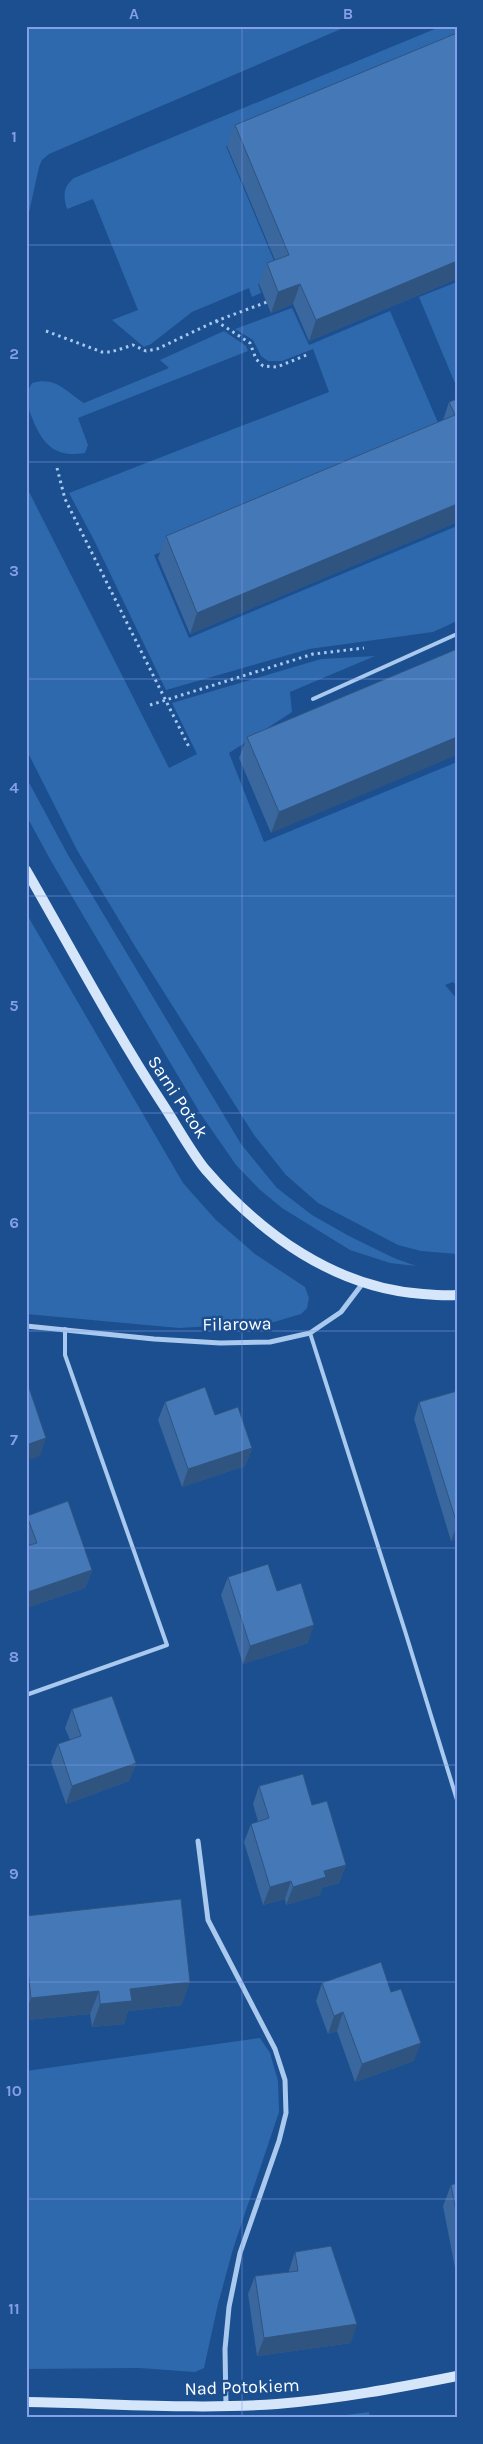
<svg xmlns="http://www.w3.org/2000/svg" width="483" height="2444" viewBox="0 0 483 2444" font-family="Karla,sans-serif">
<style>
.green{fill:#2e69ad}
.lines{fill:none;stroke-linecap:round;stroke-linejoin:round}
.path{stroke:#a9c9ee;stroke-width:3;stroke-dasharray:2.5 4;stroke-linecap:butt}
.lane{stroke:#a9c9ee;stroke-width:4}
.street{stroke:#a9c9ee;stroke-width:5}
.secondary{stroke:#d6e6fa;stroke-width:10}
.wall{fill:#3a679d}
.shaded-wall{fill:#305480}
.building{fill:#4478b7;stroke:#305480}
.grid{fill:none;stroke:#839eea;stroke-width:1;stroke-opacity:0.55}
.labels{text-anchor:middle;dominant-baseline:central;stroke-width:5;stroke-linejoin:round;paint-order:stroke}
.street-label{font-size:18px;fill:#fff;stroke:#1b4f8f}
.neatline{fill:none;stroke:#839eea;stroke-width:2}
.grid-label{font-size:16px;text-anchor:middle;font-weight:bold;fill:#839eea}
</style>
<rect width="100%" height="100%" fill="#1b4f8f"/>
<!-- green -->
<path class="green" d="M26,26h322l-299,128 -7,6 -3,7 -13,59z
M442,26h15v24l-231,96 54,129 -22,9 3,9 -9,4 -3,-9 -57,24 -41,32 -7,3 -32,-27 26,-10 -45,-111 -26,10c-4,-14 -4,-22 7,-31z
M457,282v106l-38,-91z
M292,308l17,37 81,-34 52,121 -288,123 35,83 268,-112v95l-24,11 -124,17 -143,41 -71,-148 -26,-49 260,-101 -16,-43 -31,12h-14l-7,-5 -8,-16 -18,-11z
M224,331l22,15 2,5 -170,67 10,27 -3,8c-29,5 -42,-8 -52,-33 -6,-14 -9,-24 -1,-37 24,-7 33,8 52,20l85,-35 -9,-8z
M26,486l143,282 28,-14 -25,-51 149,-44 54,-3 -85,36 2,20 -63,41 35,89 193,-80v224l-4,-4 -8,3 12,14v255l-36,-3 -23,-6 -80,-42 -32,-28 -32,-40 -118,-187 -59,-98 -51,-101z
M26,777l42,78 173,289 36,44 35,27 37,21 45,22 22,8 -26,-3 -40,-13 -68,-42 -23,-19 -23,-24 -36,-52 -149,-252 -25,-46z
M26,913l157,270 33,37 39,34 50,33 4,11 -2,10 -6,6 -27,8 -95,6 -153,-14z
M260,2038l10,15 8,28 1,31 -46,137 -15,55 -14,64 -9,4 -56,-4 -113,1v-298z
M369,2412l1,6h-46z"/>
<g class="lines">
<!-- path -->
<path class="path" d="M216,321l34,22 6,16 7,7 14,1 32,-13
M46,331l56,21h9l22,-7 13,6 11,-2 59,-28 51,-19
M57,468l8,31 125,250
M150,705l163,-51 51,-6"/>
<!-- lane -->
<path class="lane" d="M313,699l144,-65
M310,1333l95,298 52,169
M26,1695l141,-50 -102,-290v-26"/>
<!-- street -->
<path class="street" d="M26,1326l128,13 66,4 50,-1 40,-9 31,-21 22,-29
M198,1841l10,79 67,129 10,31 1,33 -7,28 -39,112 -11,54 -4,42 1,57"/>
<!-- secondary -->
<path class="secondary" d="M26,870c45,78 87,158 136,233 14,21 27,46 43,66 56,65 130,119 218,125 11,1 22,2 34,1
M26,2402c83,1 168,8 251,2 61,-5 120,-16 180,-28"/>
</g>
<!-- wall -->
<path class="wall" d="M457,33v246l-148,62 -16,-37 -22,9 -12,-29 8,-21 8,-3 -48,-114 8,-21z
M457,399v123l-267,112 -32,-76 8,-22 277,-116 6,-18z
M457,649l-186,184 -32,-75 8,-21z
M457,1391v148l-6,2 -37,-122 5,-17z
M165,1402l50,13 37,33 -7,18 -63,21 -24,-67z
M27,1516l65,54 -7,18 -59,20v-90z
M228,1577l49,14 31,52 -65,21 -22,-69z
M72,1709l64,54 -7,18 -63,23 -15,-42 7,-18 12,-4 -5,-12z
M259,1786l53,19 34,60 -7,18 -17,5 -2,7 -34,10 -1,-6 -22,6 -19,-63 7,-18 7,-3 -5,-17z
M26,1916l156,89 -54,6 -4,13 -32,3 -2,-13 -64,6z
M322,1983l92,78 -59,21 -18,-51 -9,3 -12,-33z
M457,2183v95l-14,-72 8,-21z
M295,2252l56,91 -94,13 -9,-62 7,-18 34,-4v-2z"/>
<!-- shaded-wall -->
<path class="shaded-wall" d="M457,261v18l-148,62 7,-21z
M300,284l-7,20 -22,9 7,-21z
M457,504v18l-267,112 7,-21z
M457,737v18l-186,78 8,-21z
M46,1438l-6,18 -14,5v-16z
M252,1448l-7,18 -63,21 6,-18z
M457,1525v14l-6,2z
M92,1570l-7,18 -59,20v-12l2,-4z
M314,1625l-6,18 -65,21 7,-18z
M136,1763l-7,18 -63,23 6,-18z
M346,1865l-7,18 -17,5 -2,7 -34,10 7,-18 31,-16z
M291,1881l-6,18 -22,6 7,-18z
M190,1982l-8,23 -54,6 -4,13 -32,3 8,-23 30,-15z
M99,1991l-9,23 -64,6v-10l5,-12z
M343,2012l-6,19 -9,3 6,-18z
M421,2043l-7,18 -59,21 7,-18z
M357,2324l-6,19 -94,13 7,-18z"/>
<!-- building -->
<path class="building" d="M457,33v228l-141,59 -16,-36 -22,8 -11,-29 22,-8 -54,-130z
M457,399v105l-260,109 -31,-77 289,-121 -6,-13z
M457,649v88l-178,75 -32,-75z
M26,1379l20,59 -20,7z
M205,1387l10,28 23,-8 14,41 -64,21 -23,-67z
M457,1391v133l-38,-122z
M68,1501l24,69 -64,22 -2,-4v-42l11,-3 -10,-27z
M268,1564l9,27 24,-8 13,42 -64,21 -22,-69z
M112,1696l24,67 -64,23 -14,-42 23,-8 -9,-27z
M303,1774l9,31 15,-4 19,64 -22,6 2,6 -33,10 -2,-6 -21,6 -19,-63 18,-6 -10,-32z
M181,1899l9,83 -60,7 2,12 -32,3 -1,-13 -68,7 -5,-45v-37z
M381,1962l10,30 10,-3 20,54 -59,21 -19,-52 -9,4 -12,-33z
M457,2183v34l-6,-32z
M331,2246l26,78 -93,14 -9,-62 43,-5 -3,-19z"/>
<!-- grid -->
<path class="grid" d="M242,26v2392M26,245h431M26,462h431M26,679h431M26,896h431M26,1113h431M26,1331h431M26,1548h431M26,1765h431M26,1982h431M26,2199h431"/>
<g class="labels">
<!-- street labels -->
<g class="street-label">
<text transform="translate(178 1097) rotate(57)">Sarni Potok</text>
<text transform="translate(237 1324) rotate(-1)">Filarowa</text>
<text transform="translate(242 2387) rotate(-2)">Nad Potokiem</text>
</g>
</g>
<!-- border -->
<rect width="483" height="2444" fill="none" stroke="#1b4f8f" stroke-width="55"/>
<rect x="28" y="28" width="428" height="2388" class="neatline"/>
<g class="grid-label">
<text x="134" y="19">A</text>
<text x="348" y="19">B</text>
<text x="14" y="142">1</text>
<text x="14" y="359">2</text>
<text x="14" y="576">3</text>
<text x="14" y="793">4</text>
<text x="14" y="1011">5</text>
<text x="14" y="1228">6</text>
<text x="14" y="1445">7</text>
<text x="14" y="1662">8</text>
<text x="14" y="1879">9</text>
<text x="14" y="2096">10</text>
<text x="14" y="2314">11</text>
</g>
</svg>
